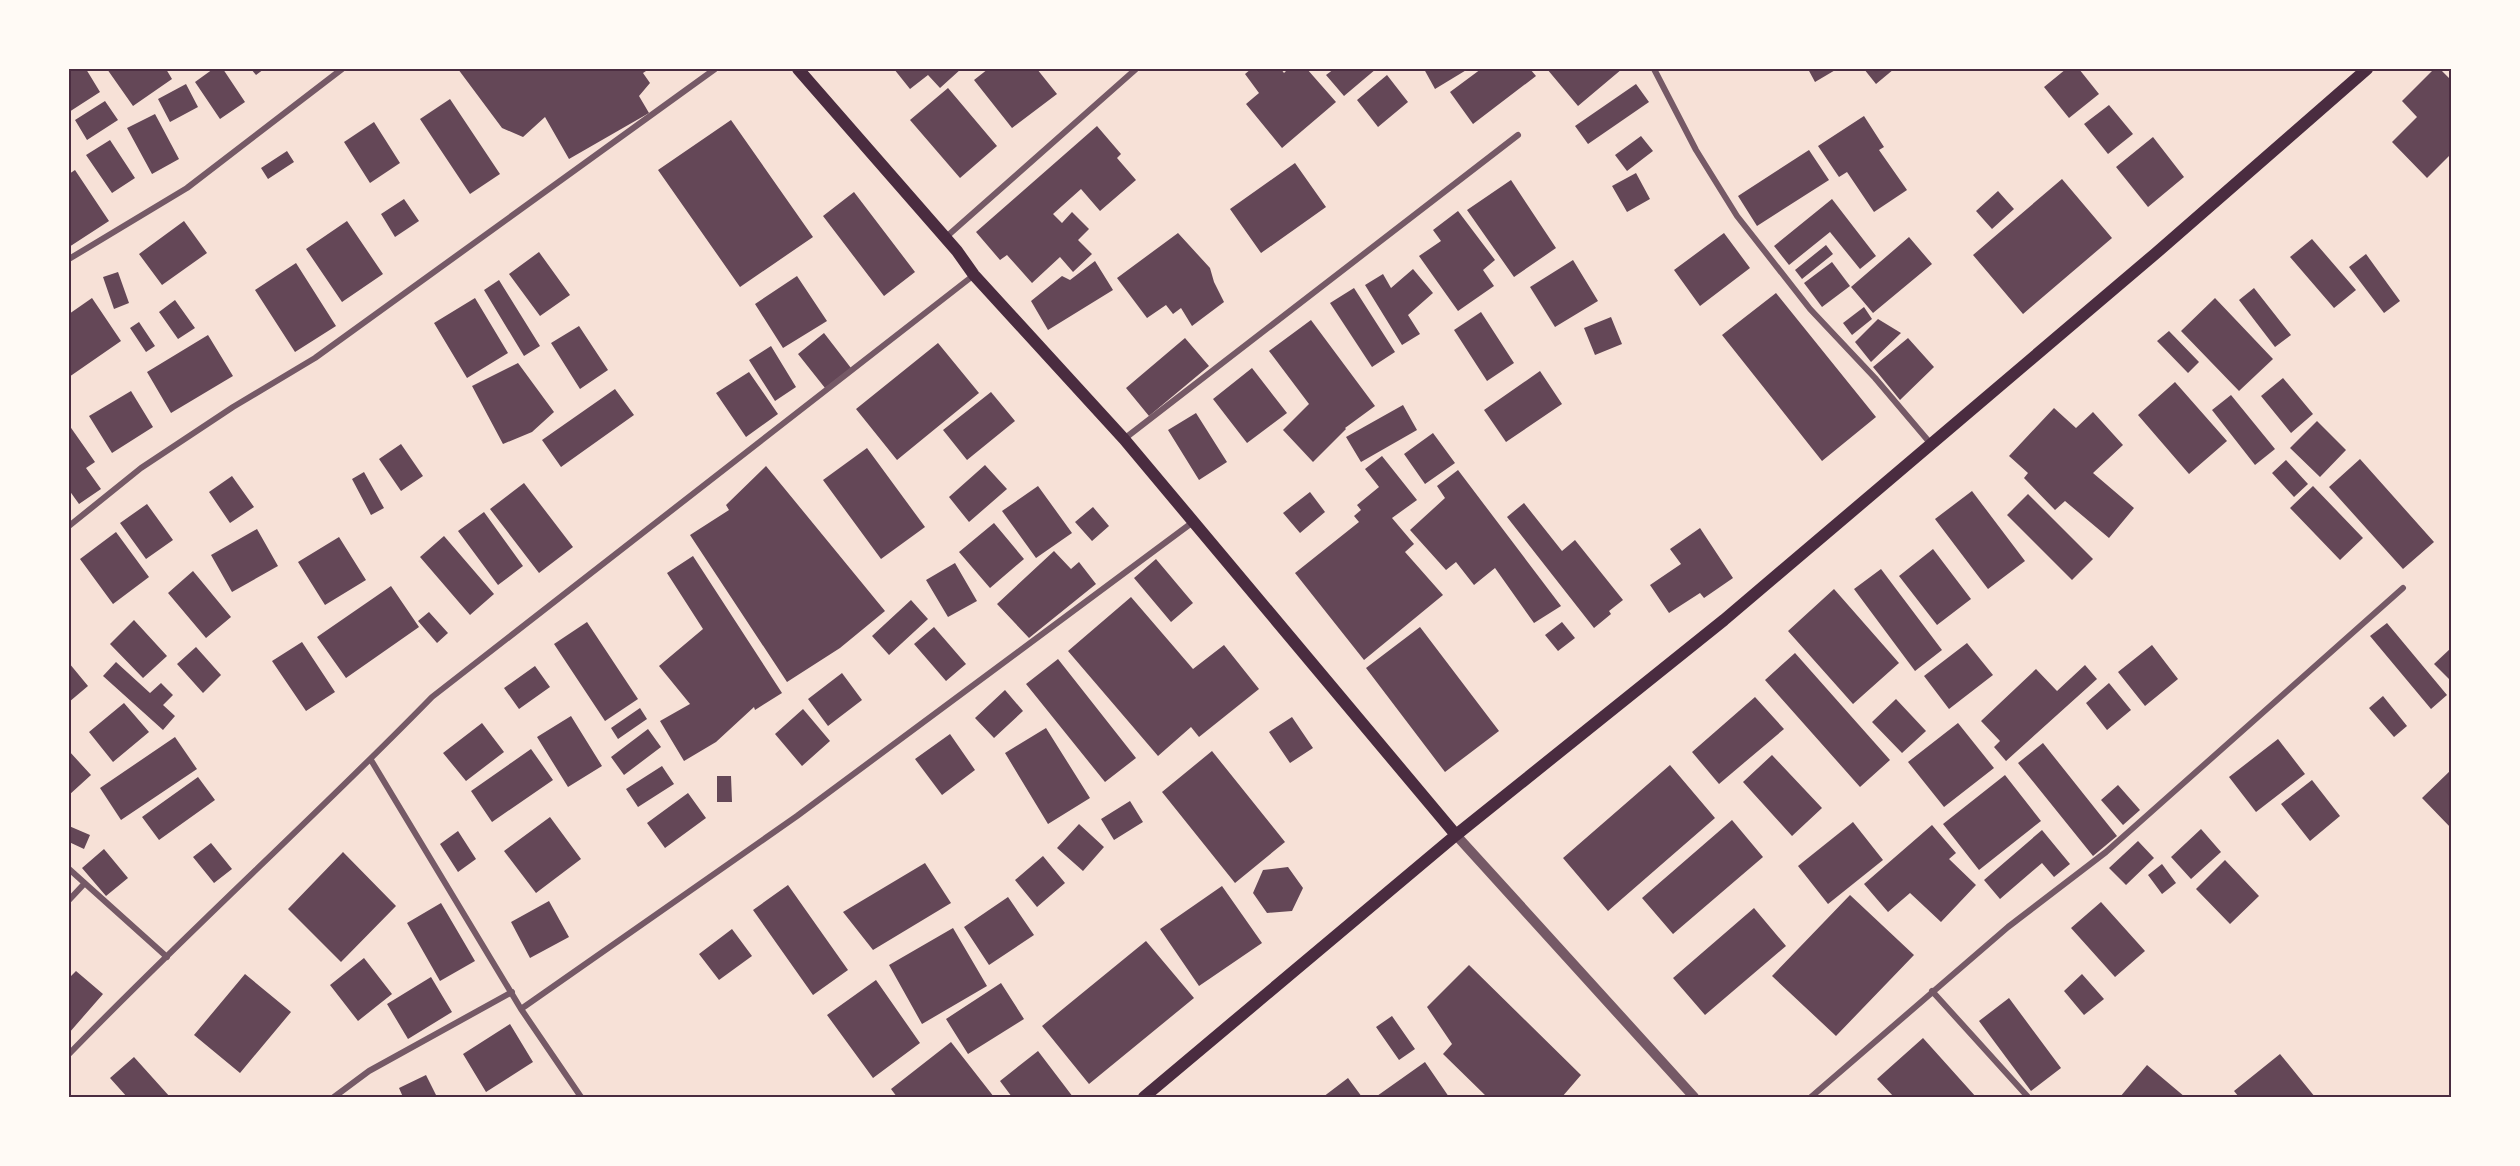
<svg xmlns="http://www.w3.org/2000/svg" width="2520" height="1166" viewBox="0 0 2520 1166" font-family="'Roboto Serif',serif">
<style>
.building{fill:#644757}
.lines{fill:none;stroke-linecap:round;stroke-linejoin:round}
.minor{stroke:#755966;stroke-width:6}
.tertiary{stroke:#755966;stroke-width:10}
.secondary{stroke:#4a2c40;stroke-width:12}
.neatline{fill:none;stroke:#4a2c40;stroke-width:2}
</style>
<rect width="100%" height="100%" fill="#f7e1d7"/>
<!-- building -->
<path class="building" d="M69,69h17l14,23 -31,20z
M107,69h59l6,10 -39,27z
M213,69h10l22,33 -25,17 -25,-37z
M251,69h13l-8,6z
M458,69h191l-6,4 7,10 -11,13 10,17 -80,46 -24,-42 -22,20 -21,-9z
M894,69h67l-21,19 -12,-13 -18,14z
M988,69h49l20,25 -45,34 -38,-48z
M1251,69h30l3,4 4,-4h19l29,33 -54,46 -36,-44 13,-11 -14,-19z
M1334,69h42l-32,27 -18,-21z
M1424,69h44l-33,20z
M1481,69h49l6,7 -63,48 -23,-32z
M1547,69h75l-44,37z
M1808,69h29l-22,13z
M1864,69h30l-18,15z
M2066,69h13l20,25 -30,24 -25,-31z
M2434,69h6l11,11v74l-24,24 -35,-36 25,-25 -15,-16z
M1387,75l21,27 -30,25 -21,-27z
M186,84l12,23 -28,15 -12,-23z
M1636,84l13,18 -61,42 -13,-18z
M948,88l49,58 -37,32 -50,-58z
M450,99l50,75 -30,20 -50,-75z
M105,101l13,19 -31,20 -12,-20z
M2109,105l24,29 -25,20 -24,-30z
M155,114l24,45 -27,15 -25,-46z
M1864,116l20,31 -5,3 28,40 -33,22 -27,-40 -8,5 -21,-31z
M731,120l82,117 -73,50 -82,-117z
M374,122l26,41 -30,20 -26,-41z
M1097,126l24,28 -4,4 19,22 -36,31 -19,-22 -28,25 9,9 10,-11 17,17 -11,11 14,14 -19,18 -13,-15 -28,26 -25,-28 -7,5 -24,-28z
M1641,136l12,15 -26,20 -12,-16z
M2153,137l31,40 -36,30 -32,-40z
M110,140l25,38 -23,15 -26,-38z
M1809,150l20,30 -72,46 -19,-30z
M287,151l7,11 -26,17 -7,-11z
M1295,163l31,44 -65,46 -31,-44z
M75,170l34,51 -40,26v-73z
M1636,173l14,26 -23,13 -15,-26z
M2062,179l50,59 -89,76 -50,-59z
M1511,180l45,68 -42,29 -47,-67z
M1998,191l16,18 -22,20 -16,-18z
M854,192l61,80 -31,24 -61,-80z
M404,199l15,22 -24,16 -14,-23z
M1832,199l44,57 -16,13 -30,-37 -41,33 -15,-19z
M1458,211l37,49 -12,10 11,16 -36,25 -39,-55 22,-15 -8,-11z
M184,221l23,32 -45,32 -23,-31z
M347,221l36,53 -41,28 -36,-53z
M1178,233l32,35 4,14 10,20 -32,24 -11,-18 -8,6 -7,-9 -19,13 -30,-40z
M1724,233l26,35 -50,38 -26,-36z
M1909,237l23,27 -59,49 -22,-26z
M2312,239l44,51 -22,18 -44,-51z
M1826,245l7,9 -31,25 -7,-9z
M539,252l31,43 -30,21 -31,-42z
M2366,254l34,47 -16,12 -35,-46z
M1573,260l25,41 -43,26 -25,-40z
M1095,261l18,29 -65,40 -17,-29 31,-25 8,4z
M1832,262l18,24 -28,21 -18,-24z
M296,263l40,63 -41,26 -40,-62z
M1413,269l20,24 -25,22 12,19 -18,11 -37,-60 18,-11 8,14z
M118,272l11,31 -15,6 -11,-32z
M797,276l30,45 -44,27 -28,-44z
M499,280l41,66 -16,10 -40,-66z
M1354,288l41,64 -23,15 -42,-64z
M2254,288l37,47 -16,12 -36,-47z
M1776,293l100,124 -54,44 -100,-126z
M92,298l29,43 -52,36v-63z
M475,298l33,55 -41,25 -33,-55z
M2215,298l58,61 -34,32 -58,-60z
M175,300l20,28 -17,11 -19,-27z
M1864,307l8,12 -20,16 -9,-12z
M1481,312l33,51 -27,18 -33,-51z
M1611,317l11,27 -27,11 -11,-27z
M1878,319l23,14 -30,29 -16,-20z
M1311,320l64,86 -30,22 1,1 -33,33 -30,-32 26,-26 -40,-53z
M139,322l16,24 -9,6 -16,-24z
M579,326l29,44 -28,19 -29,-46z
M2169,331l30,31 -11,11 -31,-32z
M824,333l27,35 -26,20 -27,-34z
M208,335l25,41 -62,37 -24,-41z
M1185,338l24,28 -60,50 -23,-28z
M1908,338l26,29 -34,33 -27,-33z
M938,343l41,50 -82,67 -41,-51z
M771,346l25,41 -21,14 -26,-41z
M518,363l36,49 -22,20 -29,12 -31,-58z
M1252,368l35,45 -40,30 -34,-44z
M1540,371l22,33 -56,38 -22,-32z
M749,372l29,42 -32,23 -30,-44z
M2283,378l30,36 -22,19 -30,-37z
M2175,382l52,59 -38,33 -51,-59z
M615,389l19,26 -73,52 -19,-27z
M131,391l22,36 -41,26 -23,-37z
M991,392l24,29 -48,39 -24,-30z
M2231,395l44,54 -20,16 -43,-55z
M1403,405l14,25 -56,32 -15,-25z
M2054,408l22,20 17,-16 30,33 -30,28 41,35 -25,30 -44,-37 -10,9 -31,-32 4,-5 -19,-17z
M1196,413l31,49 -28,18 -31,-50z
M2317,421l29,29 -26,27 -30,-29z
M69,425l26,37 -9,6 15,21 -22,15 -10,-14z
M1433,433l22,30 -30,21 -21,-30z
M401,444l22,32 -22,15 -22,-32z
M867,448l58,79 -44,32 -58,-79z
M1382,456l35,44 -25,18 22,26 -9,8 38,43 -79,65 -69,-87 64,-51 -5,-6 7,-6 -4,-5 22,-18 -14,-18z
M2360,459l74,83 -31,27 -74,-82z
M2286,460l22,24 -14,13 -22,-24z
M985,465l22,24 -38,33 -20,-25z
M766,466l119,145 -45,37 -53,34 -97,-147 39,-25 -3,-5z
M1458,470l103,136 -27,17 -39,-55 -21,17 -18,-23 -10,8 -36,-40 35,-32 -8,-12z
M364,472l20,36 -13,7 -19,-36z
M232,476l22,31 -24,16 -21,-31z
M524,483l49,64 -34,26 -49,-64z
M1038,486l34,47 -36,25 -34,-47z
M2313,486l50,52 -23,22 -50,-52z
M1972,491l53,70 -37,28 -53,-70z
M1310,492l15,20 -25,21 -17,-20z
M2028,494l65,65 -21,21 -65,-65z
M1524,503l38,48 13,-11 48,60 -14,11 2,3 -17,14 -87,-111z
M147,504l26,36 -27,19 -26,-36z
M1093,507l16,19 -17,15 -17,-19z
M484,512l39,54 -25,19 -40,-54z
M994,523l30,36 -34,29 -31,-36z
M1700,528l33,50 -29,20 -4,-5 -31,20 -19,-28 31,-21 -11,-15z
M257,529l21,37 -46,26 -21,-37z
M116,532l33,45 -36,27 -33,-45z
M444,536l50,58 -24,21 -50,-58z
M339,537l27,43 -41,25 -27,-43z
M1933,549l38,50 -34,26 -38,-49z
M1054,551l17,18 8,-7 17,22 -67,54 -32,-34z
M693,556l89,137 -27,17 -1,-3 -38,35 -32,19 -24,-40 30,-17 -31,-38 44,-37 -36,-56z
M1156,559l37,44 -22,19 -37,-44z
M955,563l22,38 -29,16 -22,-37z
M1881,569l61,81 -27,21 -61,-82z
M193,571l38,46 -25,21 -38,-45z
M391,586l28,41 -73,51 -29,-41z
M1834,589l65,74 -46,41 -65,-73z
M1131,597l62,72 31,-24 35,44 -60,48 -8,-10 -33,29 -90,-105z
M911,600l17,19 -39,36 -17,-19z
M429,612l19,21 -11,10 -19,-22z
M134,620l33,36 -24,22 -33,-34z
M587,622l51,77 -33,22 -51,-77z
M1562,622l13,16 -17,13 -13,-16z
M2387,623l60,72 -16,14 -61,-73z
M934,627l32,37 -20,17 -32,-37z
M1420,627l79,104 -54,41 -79,-104z
M302,642l33,50 -29,19 -34,-50z
M1967,643l26,32 -44,34 -25,-33z
M2152,645l26,34 -33,27 -27,-34z
M196,647l25,28 -18,18 -26,-29z
M2451,648v33l-17,-17z
M1795,653l95,107 -30,27 -95,-107z
M1058,659l78,99 -31,24 -79,-98z
M116,662l34,31 11,-10 12,12 -10,10 12,11 -12,14 -60,-54z
M69,663l19,23 -19,16z
M2085,665l12,14 -91,82 -12,-14 6,-6 -19,-20 55,-52 21,22z
M535,666l15,21 -31,22 -15,-21z
M842,673l20,27 -34,26 -20,-27z
M2109,683l22,27 -24,20 -21,-27z
M1005,690l18,21 -29,27 -19,-20z
M2383,696l24,30 -13,11 -25,-29z
M1755,697l29,32 -65,55 -27,-32z
M1896,699l30,32 -24,22 -30,-31z
M124,703l25,29 -36,30 -24,-30z
M640,708l7,11 -29,20 -7,-11z
M803,709l27,32 -28,25 -27,-32z
M571,716l31,50 -34,21 -31,-50z
M1292,717l21,31 -23,15 -21,-31z
M482,723l22,29 -38,29 -23,-28z
M1958,723l36,45 -50,39 -36,-45z
M1046,728l44,70 -42,26 -43,-71z
M648,729l13,18 -37,28 -13,-18z
M950,734l25,36 -33,25 -27,-36z
M175,737l22,32 -76,51 -21,-32z
M2278,739l27,35 -49,38 -27,-35z
M2043,743l74,93 -24,20 -75,-93z
M531,749l22,31 -61,42 -21,-31z
M69,751l22,24 -22,20z
M1212,751l73,91 -50,41 -73,-91z
M1772,755l50,53 -30,28 -49,-54z
M1670,765l45,53 -107,93 -45,-53z
M662,766l12,18 -36,23 -12,-18z
M2451,770v58l-29,-30z
M2005,775l36,46 -62,49 -36,-46z
M717,776h14l1,26h-15z
M198,777l17,23 -56,40 -17,-23z
M2312,780l28,36 -30,25 -29,-37z
M2118,785l22,25 -17,15 -22,-25z
M688,793l18,25 -41,30 -18,-25z
M1130,801l13,21 -29,18 -13,-21z
M550,817l31,42 -45,34 -32,-42z
M1732,820l31,37 -90,77 -31,-36z
M1853,822l30,38 -55,44 -30,-38z
M1079,824l25,23 -21,24 -26,-23z
M1932,825l24,28 -7,6 27,26 -35,37 -31,-29 -22,19 -24,-28z
M69,826l21,9 -6,14 -15,-7z
M2201,829l20,23 -30,27 -20,-22z
M2042,830l28,34 -16,13 -12,-14 -42,36 -16,-19z
M458,831l18,28 -18,13 -18,-28z
M2138,841l16,17 -28,27 -17,-17z
M211,843l21,26 -18,14 -21,-26z
M104,849l24,29 -22,18 -24,-28z
M343,852l53,54 -55,56 -53,-53z
M1043,856l22,27 -28,24 -22,-27z
M2225,860l34,36 -29,28 -34,-35z
M925,863l26,40 -78,47 -30,-38z
M2162,864l14,19 -14,11 -14,-19z
M1288,867l15,21 -11,23 -25,2 -14,-20 10,-23z
M788,885l60,85 -35,25 -60,-85z
M1222,886l40,57 -63,43 -39,-57z
M1850,895l64,60 -78,81 -64,-60z
M1008,897l26,38 -45,30 -25,-38z
M549,901l20,36 -39,21 -19,-36z
M2101,902l44,49 -30,26 -44,-49z
M441,903l34,58 -35,20 -33,-58z
M1754,908l32,38 -81,69 -32,-37z
M953,928l34,58 -65,38 -33,-59z
M732,929l20,27 -33,24 -20,-26z
M1146,941l48,57 -105,86 -47,-58z
M364,958l28,36 -34,27 -28,-36z
M1469,965l112,110 -19,22h-75l-44,-43 9,-10 -25,-37z
M76,971l27,23 -34,39v-55z
M245,974l46,38 -51,61 -46,-38z
M2082,974l22,25 -20,16 -20,-24z
M431,977l21,35 -44,27 -21,-35z
M876,980l44,63 -47,35 -46,-63z
M1001,983l23,36 -56,35 -22,-35z
M2009,998l52,70 -30,23 -52,-70z
M1392,1016l23,33 -16,11 -23,-33z
M510,1024l23,38 -47,30 -23,-38z
M1923,1038l53,59h-82l-17,-18z
M951,1042l43,55h-97l-6,-8z
M1038,1051l35,46h-61l-12,-16z
M2280,1054l35,43h-76l-5,-6z
M134,1057l36,40h-43l-17,-19z
M1425,1062l24,35h-71l-1,-1z
M2147,1065l38,32h-65z
M426,1075l11,22h-34l-4,-9z
M1348,1078l14,19h-39z"/>
<g class="lines">
<!-- minor -->
<path class="minor" d="M1654,69l42,81 41,66 73,93 65,69 56,66
M945,238l191,-169
M69,259l118,-71 155,-119
M1124,439l394,-304
M69,526l72,-58 92,-61 82,-49 400,-289
M371,760l150,249 60,88
M69,869l98,88
M69,900l15,-16
M1932,991l96,106
M521,1009l276,-193 396,-294
M69,1054c118,-122 245,-236 363,-357l542,-422
M334,1097l35,-26 143,-79
M1811,1097l197,-170 98,-75 297,-264"/>
<!-- tertiary -->
<path class="tertiary" d="M1456,835l238,262"/>
<!-- secondary -->
<path class="secondary" d="M798,69l159,182 17,24 150,164 332,396
M1144,1097l312,-262 268,-215 431,-366 212,-185"/>
</g>
<!-- border -->
<rect width="2520" height="1166" fill="none" stroke="#fffaf5" stroke-width="141"/>
<rect x="70" y="70" width="2380" height="1026" class="neatline"/>
</svg>
